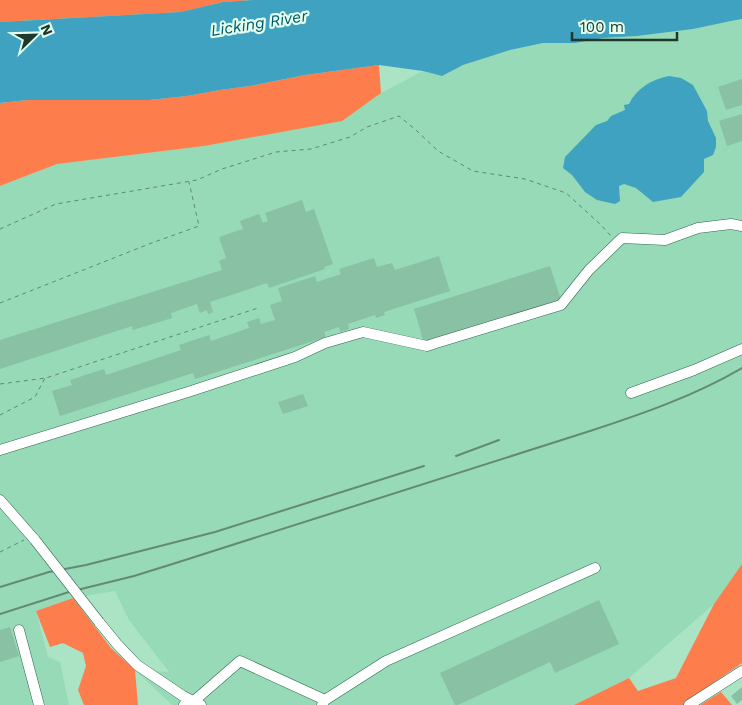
<svg xmlns="http://www.w3.org/2000/svg" width="742" height="705" viewBox="0 0 742 705" font-family="'Work Sans',sans-serif">
<style>
.built{fill:#97dab7}
.forest{fill:#fd7e4c}
.water{fill:#3ea2c0}
.building{fill:#88c1a3}
.lines{fill:none;stroke-linecap:round;stroke-linejoin:round}
.minor-casing{stroke:#2f674d;stroke-width:11}
.path{stroke:#608773;stroke-width:1;stroke-dasharray:4 4;stroke-linecap:butt}
.minor{stroke:#fff;stroke-width:10}
.rail{stroke:#628a75;stroke-width:2}
.minor-bridge-casing{stroke:#2f674d;stroke-width:11;stroke-linecap:butt}
.minor-bridge{stroke:#fff;stroke-width:10}
.labels{text-anchor:middle;dominant-baseline:central;stroke-width:4.5;stroke-linejoin:round;paint-order:stroke}
.water-label{font-size:16px;font-style:italic;fill:#00586e;stroke:#e1feee}
</style>
<rect width="100%" height="100%" fill="#aae4c5"/>
<!-- built -->
<path class="built" d="M742,20v544l-28,40 -85,74 -55,27h-402l-37,-35 34,2 -40,-52 -14,-29 -42,7 -37,13 12,46 12,5 9,43h-69v-519l57,-22 147,-18 177,-53 42,-22 19,5 20,-11 48,-15 33,-7h32l28,-5 34,-2 56,-7 38,-8z"/>
<!-- forest -->
<path class="forest" d="M0,0h253l-30,2 -41,10 -182,10z
M379,65l2,28 -39,28 -138,25 -147,18 -57,22v-83l27,-3h122l38,-4 33,-6 30,-4 55,-11z
M742,564v99l-29,20 -28,22h-111l55,-27 9,13 38,-13 38,-74z
M73,598l38,50 24,22 3,35h-54l-6,-15 8,-24 -3,-13 -20,-10 -13,4 -14,-36z
M721,692l11,13h-32z"/>
<!-- water -->
<path class="water" d="M253,0h489v19l-11,2 -38,8 -56,7 -34,2 -28,5h-32l-33,7 -47,15 -21,11 -19,-5 -44,-6 -74,10 -55,11 -30,4 -33,6 -38,4h-122l-27,3v-81l181,-10 42,-10z
M669,76l12,2 12,7 14,26 1,10 8,17v9l-3,8 -9,4v13l-23,25 -28,5 -17,-14 -12,-4 -5,2 1,15 -5,3 -18,-4 -12,-8 -13,-17 -9,-7 2,-11 31,-32 11,-4 4,-5 14,-6 -1,-5 5,-1c8,-16 23,-25 40,-28z"/>
<!-- building -->
<path class="building" d="M742,79v26l-16,5 -8,-23z
M742,114v27l-15,5 -8,-25z
M302,200l4,12 8,-3 19,55 -9,3 1,2 -56,19 -2,-5 -57,19 3,10 -5,2 -1,-4 -7,3 -3,-9 -26,9 1,5 -39,12 -1,-4 -132,43v-29l222,-70 -3,-9 7,-3 -7,-21 24,-8 -3,-8 19,-7 4,9 5,-2 -3,-8z
M439,256l11,35 -66,21 1,3 -9,3 -1,-3 -27,9 1,5 -9,3 -1,-5 -15,5 2,5 -131,42 -2,-6 -133,43 -8,-25 20,-6 -2,-5 34,-11 2,6 75,-25 -2,-5 30,-10 2,6 38,-13 -2,-6 12,-4 2,6 14,-4 -5,-15 12,-4 -4,-13 37,-12 2,6 24,-8 -2,-5 35,-11 3,9 15,-4 3,7z
M550,266l11,34 -137,43 -10,-34z
M303,394l5,12 -25,8 -5,-12z
M599,600l20,44 -64,29 -5,-11 -92,43h-3l-15,-32z
M10,627l9,29 -19,6v-32z
M742,687v13l-5,4 -6,-8z"/>
<g class="lines">
<defs>
<path id="minor" d="M631,393l63,-23 48,-21
M0,450l188,-58 107,-35 30,-14 38,-11 64,14 9,-3 125,-38 28,-35 33,-32 43,2 33,-12 33,-4 11,2
M0,500l35,40
M99,622l18,22 20,21 46,31 18,9
M19,630l20,75
M184,705l10,-4 46,-40 85,39
M322,705l3,-5 61,-39 209,-93
M689,705l53,-34"/>
</defs>
<!-- minor casing -->
<use href="#minor" class="minor-casing"/>
<!-- path -->
<path class="path" d="M0,229l56,-25 141,-24 25,-11 54,-17 35,-3 39,-12 17,-10 32,-11 18,15 21,20 35,20 52,8 41,14 34,31 12,13
M0,303l149,-59 50,-18 -10,-44
M0,384l46,-6 212,-70
M0,415l35,-18 10,-19
M0,552l24,-12"/>
<!-- minor -->
<use href="#minor" class="minor"/>
<!-- rail -->
<path class="rail" d="M456,456l43,-16
M0,587l49,-15 37,-7 129,-33 209,-66
M0,614l69,-22 65,-16 48,-15 408,-130c52,-17 104,-35 152,-63"/>
<defs>
<path id="minor-bridge" d="M35,540l64,82"/>
</defs>
<!-- minor-bridge casing -->
<use href="#minor-bridge" class="minor-bridge-casing"/>
<!-- minor-bridge -->
<use href="#minor-bridge" class="minor-bridge"/>
</g>
<g class="labels">
<!-- water labels -->
<g class="water-label">
<text transform="translate(259 23) rotate(-9)">Licking River</text>
</g>
</g>
<!-- north arrow -->
<g transform="translate(35 35) rotate(67)" stroke="#e1feee" stroke-width="4" paint-order="stroke">
<path d="M0-4L9 19L0 12L-9 19Z" fill="#20382c"/>
<text y="-8" font-size="14" font-weight="bold" text-anchor="middle" fill="#20382c">N</text>
</g>
<!-- scale -->
<path d="M572 32v8h105v-8" fill="none" stroke="#20382c" stroke-width="2.5"/>
<text x="580" y="32" font-size="15" fill="#20382c" stroke="#e1feee" stroke-width="4" paint-order="stroke">100 m</text>
</svg>
